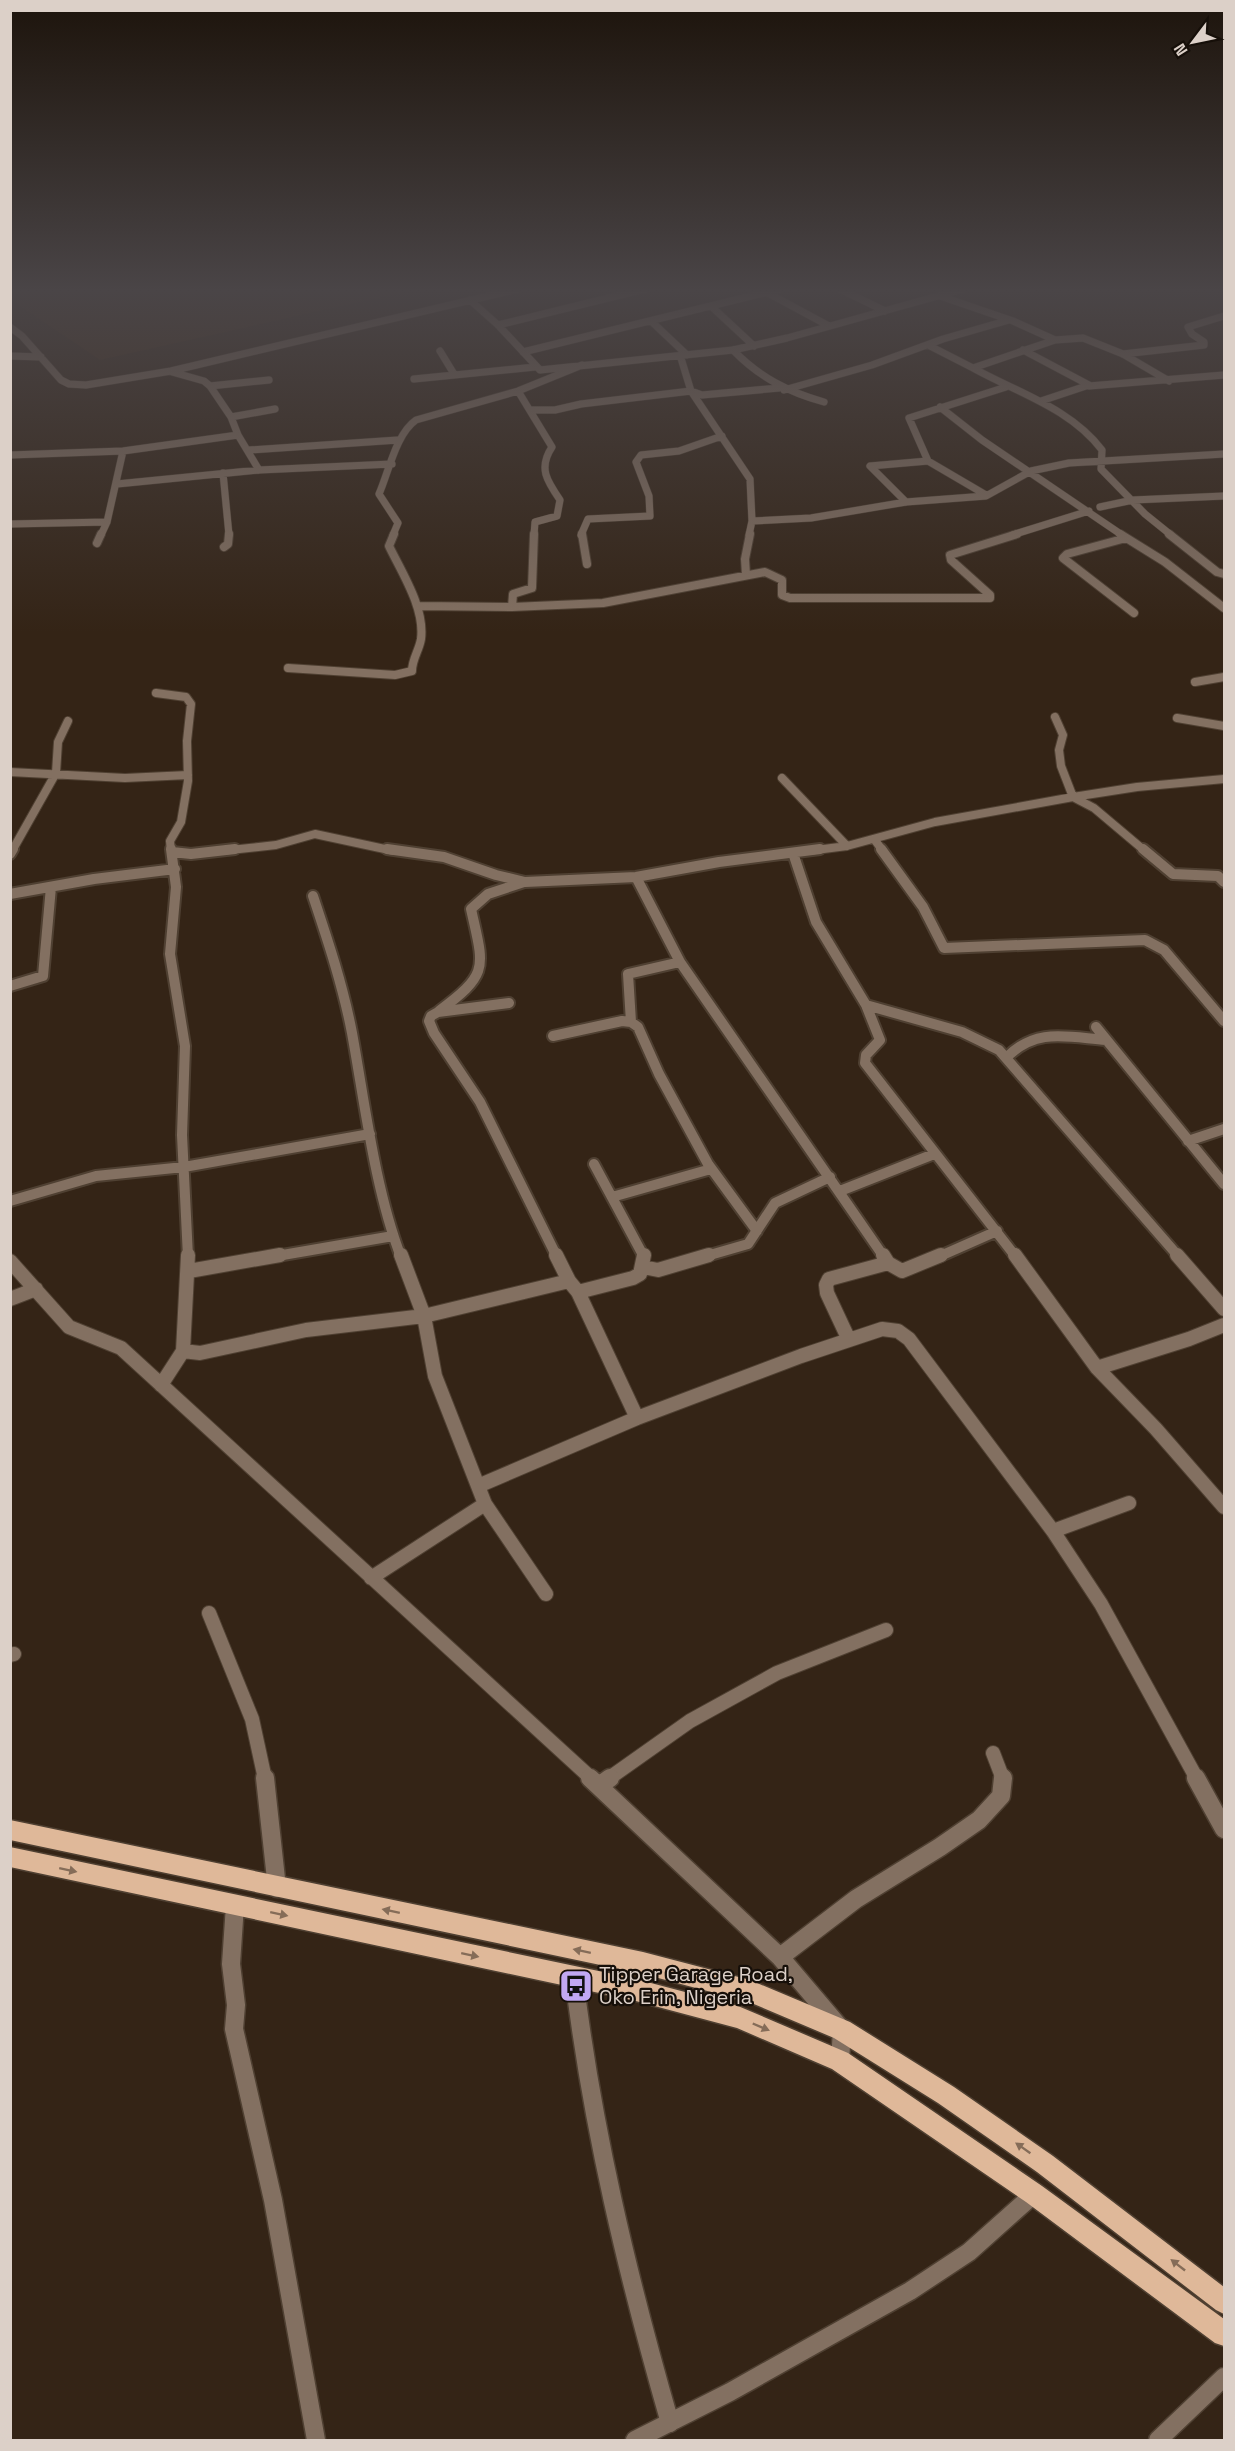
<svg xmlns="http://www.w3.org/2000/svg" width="1235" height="2451" viewBox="0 0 1235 2451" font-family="'Space Grotesk',sans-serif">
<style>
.built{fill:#3f2916}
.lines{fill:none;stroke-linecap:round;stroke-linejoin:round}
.street-far4-casing{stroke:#4f4032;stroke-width:8}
.street-far3-casing{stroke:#4f4032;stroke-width:10}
.street-far2-casing{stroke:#4f4032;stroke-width:14}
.street-far1-casing{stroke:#4f4032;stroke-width:16}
.street-casing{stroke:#4f4032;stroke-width:21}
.primary-casing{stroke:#4f4032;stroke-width:3}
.street-far4{stroke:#837061;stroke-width:7}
.street-far3{stroke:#837061;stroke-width:8}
.street-far2{stroke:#837061;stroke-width:10}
.street-far1{stroke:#837061;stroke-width:14}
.street{stroke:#837061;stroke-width:18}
.primary{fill:#dfb899;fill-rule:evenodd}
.oneway{fill:#856c58}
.labels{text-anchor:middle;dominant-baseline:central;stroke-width:4.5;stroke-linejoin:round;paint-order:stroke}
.near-poi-label{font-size:20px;fill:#dcd0c8;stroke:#160f09;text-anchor:start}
</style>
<rect width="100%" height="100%" fill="#342416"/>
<!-- built -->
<path class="built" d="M11,289h407l-318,71 -89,-60z"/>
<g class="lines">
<defs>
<path id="street-far4" d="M840,289l45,22
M766,292l63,34
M470,300l28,25 42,45 193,-20 54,-12 176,-49
M711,306l43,40
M651,321l36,34
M498,325l147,-36
M10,327l12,9 39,44 8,4 17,1 85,-14 347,-82
M1055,340l28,-2 40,16 46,27
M928,345l45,23 82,-28 -42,-19 -73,-25
M733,350c26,27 55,42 91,52
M1023,350l66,35 -48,16
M440,351l14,23
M523,352l257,-63
M1123,354l81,-9v-3l-12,-8 -4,-7 36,-11
M680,355l11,36 59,88 2,42 -3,14
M10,356l31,1
M973,368c45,25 97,40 129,82l-1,19 44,45 26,21
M172,372l32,9 6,5 21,31 7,18 21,35
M414,379l121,-12
M210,386l59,-6
M1089,386l135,-11
M784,390l88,-25 71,-26 66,-19
M518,391l34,56c-14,21 -5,34 8,53l-3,16 -22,6 -1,13
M940,407l42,33 140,95
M531,410h24l26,-6 110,-13 11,4 77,-7
M231,417l44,-8
M249,450l149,-10
M10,455l113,-4 115,-16
M223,473l6,62
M117,484l142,-14 133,-6
M986,495l-58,-34 -19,-43 97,-31
M906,502l-36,-36 58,-5
M1100,507l33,-7 91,-4
M752,521l59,-3 95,-16 80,-6 45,-25 38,-8 155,-9
M10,524l97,-2
M101,535l6,-13 16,-71
M393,535l5,-12 -19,-29c10,-23 17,-60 37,-74l102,-29 64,-26
M581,535l7,-16 62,-3 -1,-20 -13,-34 5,-7 38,-4 43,-15
M1012,535l77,-24"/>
<path id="street-far3" d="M582,534l5,30
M1120,534l45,28 59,46
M1169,534l48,38 7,2
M1126,538l-59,16 -4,4 71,55
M97,543l4,-9
M224,547l4,-3 1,-10
M746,575l-1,-16 5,-25
M418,606l94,1 91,-4 162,-31 17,8v15l8,3h200v-3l-39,-35 -1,-5 67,-21
M512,607l1,-13 19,-6 2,-54
M288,668l107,7 17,-4c0,-12 7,-20 9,-32 4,-31 -19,-66 -32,-93l5,-12
M1195,682l29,-5
M156,693l30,4 5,7 -4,37 1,40 -7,41 -11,19 1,10
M1055,717l8,18 -4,15 2,16 12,31 21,11 51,43
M1177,718l47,8
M10,772l115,6 63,-3
M782,778l65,68
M874,839l9,12
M12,851l44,-78 2,-31 10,-21
M221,851l55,-6 39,-11 79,17
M808,851l39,-5 88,-24 138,-25 64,-10 87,-8"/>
<path id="street-far2" d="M171,849l5,38 -6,67 15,92 -3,89 6,122
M387,849l57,8 52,18 29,7 111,-5 83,-15 101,-13
M881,849l42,58 21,41 201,-8 19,10 60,71
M1143,849l30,25 45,2 6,6
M172,852l19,2 44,-5
M793,853l23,69 50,83 14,35 -14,15 -1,8 151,194
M10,854l3,-5
M636,877l44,85 204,295
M10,894l84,-15 81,-10
M313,896c15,45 30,90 39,137 13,71 23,157 49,224
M10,986l33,-10 8,-89
M509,1003l-71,9 -7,4 -2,5 5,12 46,69 77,155
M866,1005l96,27 37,18 180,207
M439,1011c51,-38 45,-43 32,-102l17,-15 36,-12
M631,1022l-3,-48 52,-12
M1096,1027l128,157
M553,1036l69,-15 9,1 7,5 21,47 49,90 49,67
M1006,1058c30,-31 61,-21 100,-18
M1188,1141l36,-12
M594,1164l50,93
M840,1191l94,-37
M612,1197l99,-28
M10,1201l86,-25 88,-9 186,-33
M271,1257l122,-21
M703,1257l45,-13 27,-41 55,-26
M938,1257l59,-26"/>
<path id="street-far1" d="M401,1255l23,61 11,60 50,128 61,90
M556,1255l13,26 9,11 59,126
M883,1255l5,8 14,8 39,-16
M1015,1255l82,113 59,61 68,78
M1177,1255l47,54
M10,1261l59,66 52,21 471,431
M643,1267l15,3 51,-15
M189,1271l91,-16
M578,1292l55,-14 7,-4 4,-19
M10,1299l26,-10
M849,1340l-22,-47 -1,-8 3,-6 59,-16
M183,1351l17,2 106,-23 118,-14 145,-35
M1097,1368l92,-29 35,-14
M161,1385l22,-34 5,-96
M478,1486l159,-68 164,-62 81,-27 16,2 11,8 144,192 48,73 96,175
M1053,1531l76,-28
M371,1578l114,-74
M209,1613l43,106 13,60
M10,1655l4,-1
M993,1753l10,26
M608,1779l82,-58 87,-48 109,-43"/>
<path id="street" d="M265,1778l12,110
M590,1778l190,179 62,73 -2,31
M1196,1778l28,51
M599,1786l11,-8
M235,1905l-4,59 5,41 -2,24 39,171 43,240
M780,1957l76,-58 84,-52 39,-27 22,-24 2,-18
M574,1977c18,151 54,300 96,446
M635,2440l95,-48 180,-101 59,-39 65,-58
M1158,2440l66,-63"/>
<path id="primary" d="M10,1820l633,132 107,28 100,42 104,65 99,69 171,131v27l-8,-4 -179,-138 -99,-69 -104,-65 -85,-36 -106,-28 -633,-134z
M10,1847l622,131 106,28 110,47 194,133 182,133v27l-9,-3 -189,-141 -194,-133 -95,-41 -105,-28 -622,-133z"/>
</defs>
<!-- street-far4 casing -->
<use href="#street-far4" class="street-far4-casing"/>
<!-- street-far3 casing -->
<use href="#street-far3" class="street-far3-casing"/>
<!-- street-far2 casing -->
<use href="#street-far2" class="street-far2-casing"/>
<!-- street-far1 casing -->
<use href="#street-far1" class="street-far1-casing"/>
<!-- street casing -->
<use href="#street" class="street-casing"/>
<!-- primary casing -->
<use href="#primary" class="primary-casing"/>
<!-- street-far4 -->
<use href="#street-far4" class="street-far4"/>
<!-- street-far3 -->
<use href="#street-far3" class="street-far3"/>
<!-- street-far2 -->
<use href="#street-far2" class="street-far2"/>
<!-- street-far1 -->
<use href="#street-far1" class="street-far1"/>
<!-- street -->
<use href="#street" class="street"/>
<!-- primary -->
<use href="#primary" class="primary"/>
</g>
<!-- one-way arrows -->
<defs><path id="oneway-solid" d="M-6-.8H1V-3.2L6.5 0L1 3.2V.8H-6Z" transform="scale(1.5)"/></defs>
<g class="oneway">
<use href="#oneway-solid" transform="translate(68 1870) rotate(12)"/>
<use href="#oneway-solid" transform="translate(391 1911) rotate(-168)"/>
<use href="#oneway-solid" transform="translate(279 1914) rotate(12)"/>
<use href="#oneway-solid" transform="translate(582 1951) rotate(-168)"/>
<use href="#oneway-solid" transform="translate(470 1955) rotate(12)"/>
<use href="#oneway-solid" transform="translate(761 2027) rotate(23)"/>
<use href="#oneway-solid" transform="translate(1023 2148) rotate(-145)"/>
<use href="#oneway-solid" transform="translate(1178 2265) rotate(-142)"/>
</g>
<!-- sky -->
<linearGradient id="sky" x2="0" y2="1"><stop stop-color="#1d140c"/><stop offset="0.46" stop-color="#4a4547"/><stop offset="1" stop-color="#4a4547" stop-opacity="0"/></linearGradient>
<rect width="1235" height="632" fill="url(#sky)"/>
<!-- icons -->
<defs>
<symbol id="bus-square" viewBox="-11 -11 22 22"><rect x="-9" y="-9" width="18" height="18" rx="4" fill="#c1a8f3" stroke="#160f09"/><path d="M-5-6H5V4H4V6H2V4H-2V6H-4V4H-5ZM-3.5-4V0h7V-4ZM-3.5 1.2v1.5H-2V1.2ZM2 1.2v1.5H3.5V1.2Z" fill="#111"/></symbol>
</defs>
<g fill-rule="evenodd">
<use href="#bus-square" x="557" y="1967" width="38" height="38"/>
</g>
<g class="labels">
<!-- near-poi labels -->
<g class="near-poi-label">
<text x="599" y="1974">Tipper Garage Road,<tspan x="599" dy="23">Oko Erin, Nigeria</tspan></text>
</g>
</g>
<!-- border -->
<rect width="1235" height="2451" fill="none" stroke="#dcd0c8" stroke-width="24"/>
<!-- north arrow -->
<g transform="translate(1193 42) rotate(238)" stroke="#160f09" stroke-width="4.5" paint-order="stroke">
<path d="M0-4.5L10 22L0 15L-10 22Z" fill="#dcd0c8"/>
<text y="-9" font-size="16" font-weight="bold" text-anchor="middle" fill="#dcd0c8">N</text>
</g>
</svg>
